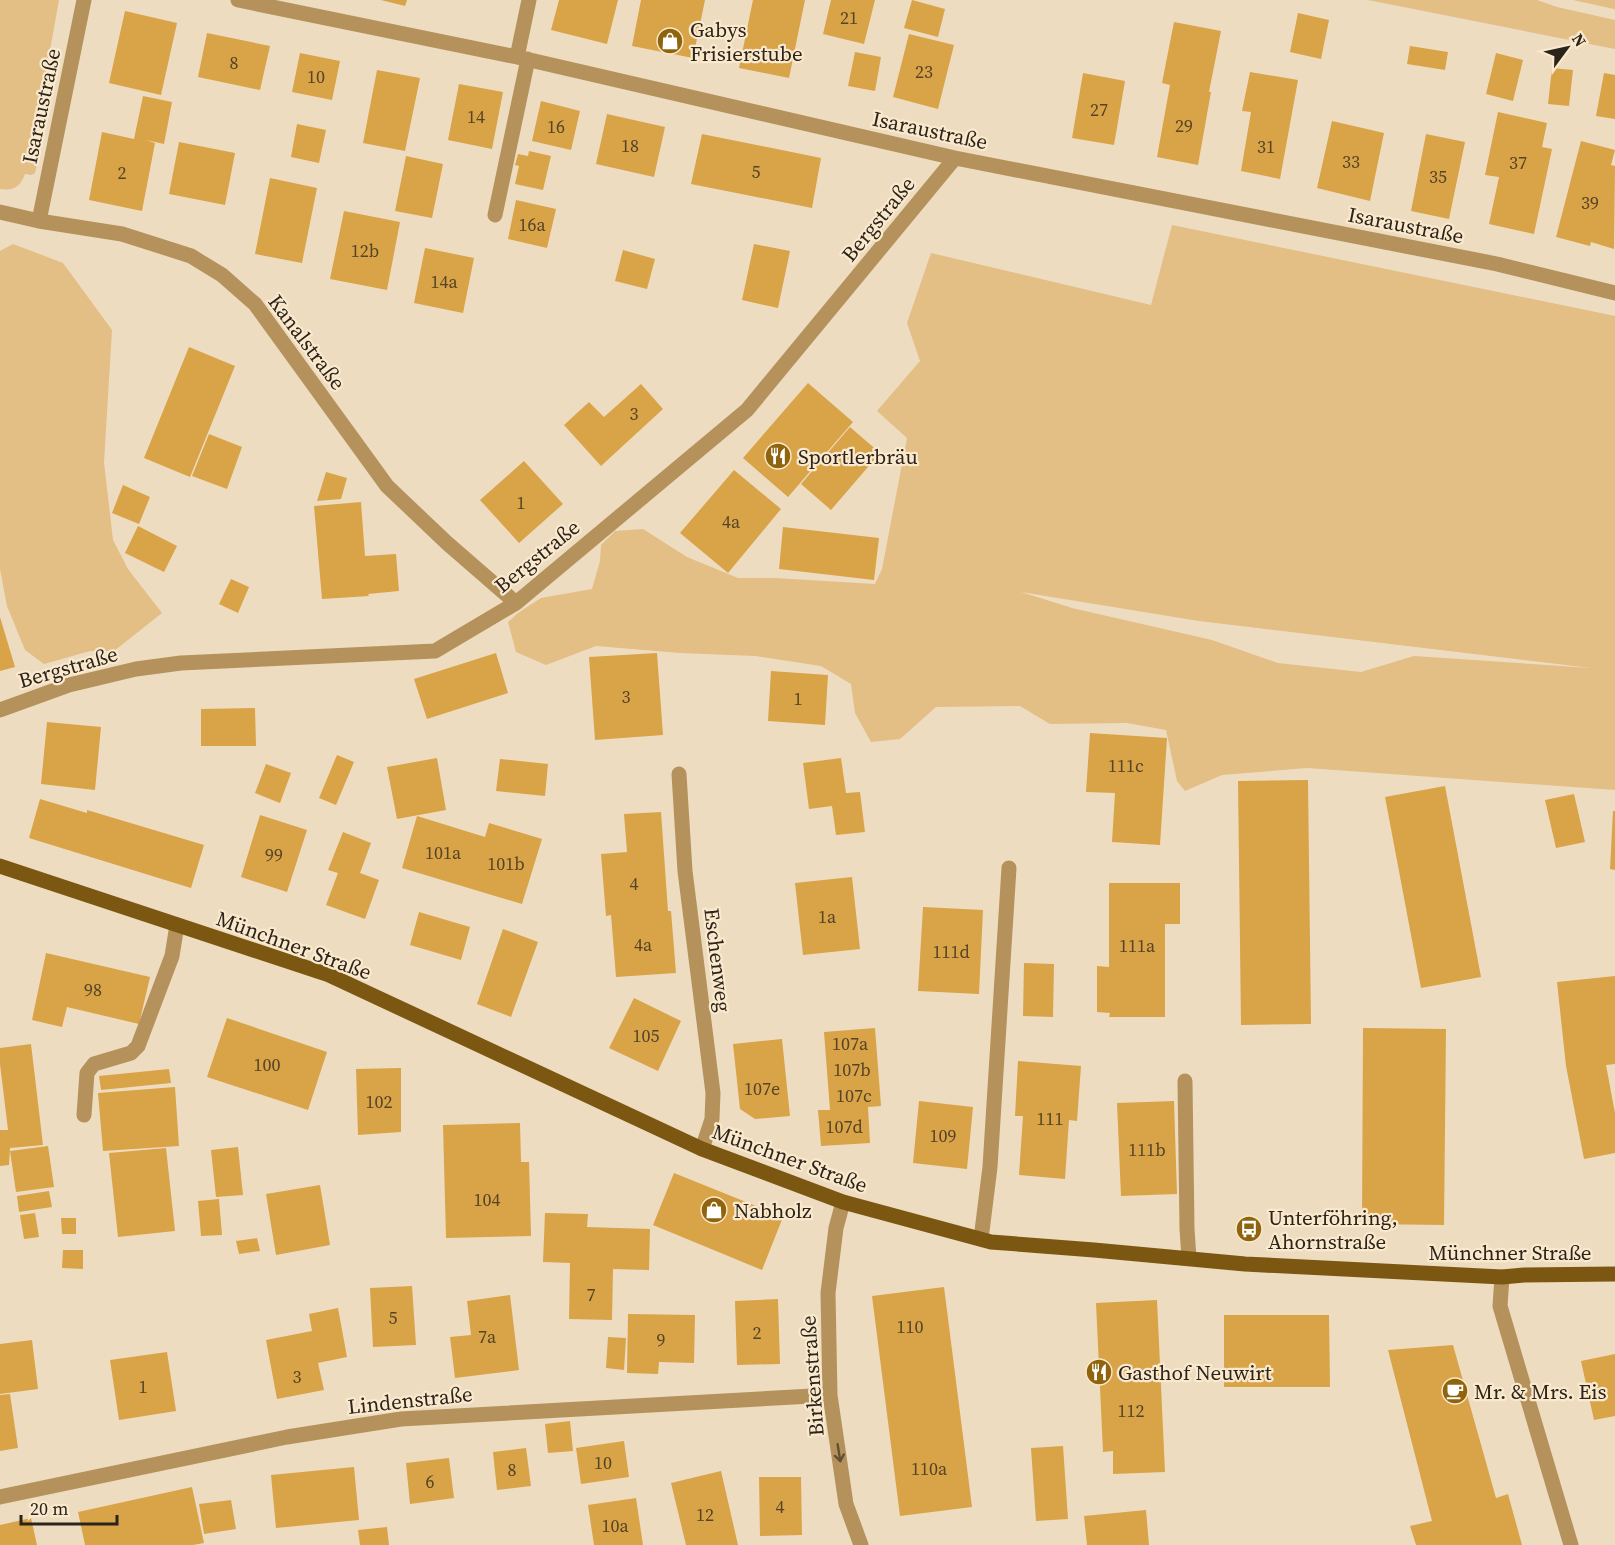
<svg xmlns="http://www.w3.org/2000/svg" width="1615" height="1545" viewBox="0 0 1615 1545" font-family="'Source Serif 4',serif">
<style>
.green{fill:#e3be85;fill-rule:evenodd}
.building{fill:#d9a348}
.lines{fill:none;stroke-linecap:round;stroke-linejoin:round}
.minor{stroke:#b5925c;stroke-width:15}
.major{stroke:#7c5711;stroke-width:15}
.oneway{stroke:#625034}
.labels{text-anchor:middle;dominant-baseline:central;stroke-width:4.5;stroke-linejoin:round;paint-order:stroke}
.number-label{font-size:18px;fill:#564426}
.poi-label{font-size:21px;fill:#2b241a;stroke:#fbe9ce;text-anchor:start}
.street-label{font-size:21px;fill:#2b241a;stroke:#fbe9ce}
</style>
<rect width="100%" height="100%" fill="#eedcc1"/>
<!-- green -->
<path class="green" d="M0,0h59l-29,161 7,3 -2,9 -4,2 -6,-1c-5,13 -11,17 -25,15z
M1368,0h169l20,7 58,13v29z
M1573,0h42v10l-1,-1z
M1172,225l443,91v474l-308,-22 -85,7 -37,16 -8,-10 -11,-51 -39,-7 -77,1 -30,-18 -84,1 -36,32 -29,3 -16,-29 -4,-29 -30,-18 -66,-10 -75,-3 -84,-7 -50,19 -30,-13 -8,-30 10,-9 23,-15 51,-9 8,-28 1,-16 14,-14 28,-2 44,28 51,21h37l100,6 7,-15 25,-131 -30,-27 43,-50 -13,-38 24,-70 220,52zM1021,592l178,29 392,47 -177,-12 -53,16 -83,-9 -66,-23 -140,-32z
M13,244l50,19 49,67 -8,132 9,78 15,29 34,44 -48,38h-24l-46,13 -19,-14 -18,-44 -7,-37v-318z"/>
<!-- building -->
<path class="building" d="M381,0h26l-2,6z
M559,0h59l-11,44 -56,-14z
M641,0h64l-12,58 -61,-12z
M753,0h52l-16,78 -50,-10z
M831,0h44l-11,44 -41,-10z
M912,0l33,9 -7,28 -34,-9z
M125,11l52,12 -16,72 -52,-12z
M1298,13l31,7 -8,39 -31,-7z
M1174,22l47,9 -12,61h2l-13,73 -41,-8 13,-72 -8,-2z
M207,33l63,13 -10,44 -62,-13z
M909,34l45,11 -16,64 -45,-12z
M1410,46l38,6 -3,18 -38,-6z
M855,52l26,5 -6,34 -27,-5z
M300,53l40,8 -8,39 -40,-8z
M1496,53l27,7 -10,41 -27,-7z
M1552,68l21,2 -4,36 -21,-2z
M377,70l43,8 -15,73 -42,-8z
M1250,72l48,8 -18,99 -39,-8 10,-59 -9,-1z
M1083,73l42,8 -11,64 -42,-7z
M1604,73l11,2v44l-19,-3z
M459,84l44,8 -11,57 -44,-9z
M143,96l29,6 -8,42 -18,-4 9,3 -13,68 -53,-11 13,-68 32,7z
M541,101l39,10 -9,39 -39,-9z
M1498,112l49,11 -5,24 10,2 -18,85 -45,-10 10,-47 -14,-2z
M607,114l58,13 -11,50 -58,-13z
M1332,121l52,12 -14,68 -53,-13z
M297,124l29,6 -7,33 -28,-6z
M702,134l119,24 -9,50 -121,-24z
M1426,134l39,8 -16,77 -38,-8z
M1581,141l34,9 -4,15 4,1 -1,83 -23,-7 -1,4 -34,-9z
M179,142l56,11 -10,52 -56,-11z
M529,151l22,5 -8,34 -28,-6 4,-18 -4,-1 3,-11 10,2z
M406,156l37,8 -11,54 -37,-7z
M270,178l47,10 -15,75 -47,-9z
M516,200l40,9 -9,39 -39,-9z
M344,211l56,11 -13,68 -57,-11z
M754,244l36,7 -12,57 -36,-8z
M425,248l49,10 -11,55 -49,-10z
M623,250l32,9 -8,30 -32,-8z
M189,347l46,19 -45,111 -46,-19z
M808,383l45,39 -65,75 -45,-39z
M641,384l22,25 -62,57 -37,-41 25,-23 15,15z
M850,427l30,26 -49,57 -30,-26z
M209,434l33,13 -15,42 -35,-13z
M524,461l39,43 -44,39 -39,-43z
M734,470l47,39 -53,64 -48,-40z
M326,472l21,6 -6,21 -24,2z
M123,485l27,12 -11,27 -27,-11z
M361,502l4,54 31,-2 3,37 -31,3 1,2 -47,3 -8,-93z
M138,526l39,20 -13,26 -39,-19z
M783,527l96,11 -5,42 -95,-11z
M231,579l18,8 -11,26 -19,-9z
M0,617l15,50 -15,4z
M496,653l12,40 -81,26 -13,-40z
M657,653l6,82 -68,5 -6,-83z
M771,671l57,4 -3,50 -57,-4z
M255,708l1,38h-55v-37z
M47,722l54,5 -6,63 -54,-6z
M1090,733l77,5 -7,107 -48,-3 3,-49 -29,-1z
M337,755l17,7 -18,43 -17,-7z
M437,758l9,52 -49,9 -10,-52z
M841,758l5,35 14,-1 5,40 -29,3 -4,-29 -23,3 -6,-46z
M500,759l48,5 -3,32 -49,-5z
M266,764l25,9 -11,30 -25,-10z
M1308,780l3,244 -70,1 -3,-244z
M1445,786l36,191 -60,11 -36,-191z
M1574,794l11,48 -29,6 -11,-48z
M40,799l47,14v-3l117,35 -13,43 -162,-50z
M1613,811h2v59l-5,-1z
M661,812l7,99h3l5,62 -60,4 -5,-62 -5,1 -5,-62 26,-2 -3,-38z
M260,815l47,15 -20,62 -46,-15z
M417,816l68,21 4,-14 53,16 -20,65 -120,-36z
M343,832l28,11 -11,30 19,7 -14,39 -39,-14 12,-32 -10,-3z
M852,877l8,72 -57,6 -8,-72z
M1109,883h71v41h-15v93h-56l1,-4 -13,-1v-46l12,1z
M923,907l60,3 -4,84 -61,-3z
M419,912l51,15 -9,33 -51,-15z
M503,929l35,13 -27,75 -34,-13z
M46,953l104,24 -11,47 -72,-17 -5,20 -30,-7z
M1024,963l30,1 -1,53 -30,-1z
M1615,976v88l-9,1 9,48v40l-31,6 -18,-93 -9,-84z
M634,998l47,23 -23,50 -49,-23z
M227,1018l100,34 -19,58 -101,-33z
M875,1028l6,78 -13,1 2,36 -49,3 -3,-36h12l-6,-78z
M1363,1028l83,1 -2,196 -82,-1z
M782,1039l8,77 -35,3 -15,-10 -7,-65z
M31,1044l12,101 -33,3 -1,17 -9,1v-36h8l-8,-66v-16z
M1018,1061l63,5 -4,55 -8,-1 -4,59 -46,-4 4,-59h-8z
M401,1068v64l-43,3 -2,-66z
M169,1069l2,14 -70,7 -2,-14z
M175,1087l4,59 -76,5 -5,-58z
M919,1101l54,6 -6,62 -54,-6z
M1174,1101l3,93 -56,2 -4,-93z
M520,1123l1,39h8l2,74 -85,2 -3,-113z
M48,1146l6,41 -38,5 -6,-41z
M238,1147l5,48 -27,2 -5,-47z
M166,1148l9,83 -57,6 -9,-84z
M674,1173l109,44 -21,53 -109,-45z
M320,1185l10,60 -54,10 -10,-61z
M49,1191l3,16 -33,5 -2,-16z
M219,1199l3,36 -21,1 -3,-35z
M35,1213l4,24 -15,2 -4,-24z
M545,1213l43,1 -1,13 63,2 -1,41 -36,-1 -1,51 -43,-1 1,-56 -27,-1z
M61,1218h15v16h-14z
M257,1238l3,13 -21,3 -3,-13z
M63,1250h20v19l-21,-1z
M412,1286l4,59 -43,2 -3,-59z
M944,1287l28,220 -72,9 -28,-220z
M510,1295l9,75 -64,8 -5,-41 21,-2 -4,-34z
M778,1299l2,65 -43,1 -2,-64z
M1157,1300l8,172 -52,2v-23l-10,1 -7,-149z
M338,1308l9,49 -29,6 6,27 -47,9 -11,-59 46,-9 -3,-17z
M628,1314l67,1 -1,48 -35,-1 -1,12 -31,-1z
M1224,1315h105l1,72h-106z
M608,1337l18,1 -2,32 -18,-2z
M32,1340l6,49 -38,5v-50z
M1453,1345l43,153 12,-4 14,51h-106l-6,-19 22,-5 -44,-171z
M167,1352l9,59 -57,9 -9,-60z
M1615,1354v62l-21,4 -13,-59z
M10,1394l8,54 -18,3v-56z
M570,1421l3,30 -25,2 -3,-29z
M624,1441l5,36 -48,7 -5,-36z
M1063,1446l5,73 -32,2 -5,-73z
M526,1448l5,38 -34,4 -4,-38z
M449,1458l5,40 -44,6 -4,-41z
M354,1467l5,53 -83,8 -5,-53z
M721,1471l17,74h-52l-15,-62z
M759,1477h42l1,58 -42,1z
M192,1487l12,56 -11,2h-108l-7,-33z
M636,1498l7,47h-49l-6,-40z
M231,1500l5,29 -32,5 -5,-30z
M1146,1510l3,35h-62l-3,-29z
M31,1518l6,27h-37v-20z
M387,1527l2,18h-29l-2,-15z"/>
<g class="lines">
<!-- minor -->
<path class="minor" d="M238,0l279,57 438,101 542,106 118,29
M517,57l12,-57
M0,212l39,9 83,13 69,22 31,19 33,29 132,182 60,57 69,60
M495,215l33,-156
M39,221l45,-221
M0,710l69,-25 67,-16 45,-6 254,-12 81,-48 231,-193 208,-252
M679,774l6,97 28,222 -1,26 -10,30
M1185,1081l2,148 2,29
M84,1115l3,-42 7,-9 37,-11 7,-7 34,-90 5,-31
M843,1202l-7,26 -8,65 2,102 16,109 15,41
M981,1239l9,-72 19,-299
M1502,1277l-2,29 71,239
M0,1497l287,-60 114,-18 429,-24"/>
<!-- major -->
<path class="major" d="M0,866l329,109 373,174 141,53 148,40 103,8 151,14 257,13 22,-2 91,-1"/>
</g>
<!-- one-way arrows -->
<defs><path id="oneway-shaft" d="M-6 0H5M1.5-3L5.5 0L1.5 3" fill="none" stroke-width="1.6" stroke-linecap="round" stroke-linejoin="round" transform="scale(1.5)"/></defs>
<use class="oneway" href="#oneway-shaft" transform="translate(839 1453) rotate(81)"/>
<!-- icons -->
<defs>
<symbol id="shop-disc" viewBox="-11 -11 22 22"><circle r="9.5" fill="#8f640c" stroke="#fbe9ce"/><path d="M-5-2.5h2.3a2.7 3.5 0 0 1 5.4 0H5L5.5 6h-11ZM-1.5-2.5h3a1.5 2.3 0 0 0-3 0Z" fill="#fff"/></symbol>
<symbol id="restaurant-disc" viewBox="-11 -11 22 22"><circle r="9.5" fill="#8f640c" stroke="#fbe9ce"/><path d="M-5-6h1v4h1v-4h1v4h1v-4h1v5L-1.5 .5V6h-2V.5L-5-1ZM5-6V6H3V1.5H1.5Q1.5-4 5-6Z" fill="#fff"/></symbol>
<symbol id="bus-disc" viewBox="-11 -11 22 22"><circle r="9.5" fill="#8f640c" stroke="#fbe9ce"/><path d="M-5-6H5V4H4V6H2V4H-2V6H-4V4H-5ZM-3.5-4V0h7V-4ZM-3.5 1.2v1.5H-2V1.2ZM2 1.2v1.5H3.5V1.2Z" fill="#fff"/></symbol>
<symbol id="cafe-disc" viewBox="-11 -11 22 22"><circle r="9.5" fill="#8f640c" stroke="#fbe9ce"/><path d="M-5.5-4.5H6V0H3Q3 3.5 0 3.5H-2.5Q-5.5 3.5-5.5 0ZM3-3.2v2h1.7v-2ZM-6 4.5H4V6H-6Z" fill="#fff"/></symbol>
</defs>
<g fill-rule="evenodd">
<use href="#shop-disc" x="655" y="26" width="30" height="30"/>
<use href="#restaurant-disc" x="763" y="441" width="30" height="30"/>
<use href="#shop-disc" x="699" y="1195" width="30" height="30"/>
<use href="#bus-disc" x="1234" y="1214" width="30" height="30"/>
<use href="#restaurant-disc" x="1084" y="1357" width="30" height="30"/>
<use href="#cafe-disc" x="1440" y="1376" width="30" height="30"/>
</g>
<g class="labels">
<!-- number labels -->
<g class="number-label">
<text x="849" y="17">21</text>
<text x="234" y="62">8</text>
<text x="924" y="71">23</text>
<text x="316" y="76">10</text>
<text x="1099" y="109">27</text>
<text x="476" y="116">14</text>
<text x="1184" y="125">29</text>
<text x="556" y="126">16</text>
<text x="630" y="145">18</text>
<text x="1266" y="146">31</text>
<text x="1351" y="161">33</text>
<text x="1518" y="162">37</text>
<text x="756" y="171">5</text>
<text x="122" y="172">2</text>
<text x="1438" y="176">35</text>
<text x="1590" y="202">39</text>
<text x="532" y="224">16a</text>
<text x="365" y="250">12b</text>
<text x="444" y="281">14a</text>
<text x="634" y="413">3</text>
<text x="521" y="502">1</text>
<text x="731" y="521">4a</text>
<text x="626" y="696">3</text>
<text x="798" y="698">1</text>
<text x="1126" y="765">111c</text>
<text x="443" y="852">101a</text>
<text x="274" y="854">99</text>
<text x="506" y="863">101b</text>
<text x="634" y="883">4</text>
<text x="827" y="916">1a</text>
<text x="643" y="944">4a</text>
<text x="1137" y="945">111a</text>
<text x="951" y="951">111d</text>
<text x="93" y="989">98</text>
<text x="646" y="1035">105</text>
<text x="850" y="1043">107a</text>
<text x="267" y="1064">100</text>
<text x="852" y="1069">107b</text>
<text x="762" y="1088">107e</text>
<text x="854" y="1095">107c</text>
<text x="379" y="1101">102</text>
<text x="1050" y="1118">111</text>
<text x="844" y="1126">107d</text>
<text x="943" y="1135">109</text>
<text x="1147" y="1149">111b</text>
<text x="487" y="1199">104</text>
<text x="591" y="1294">7</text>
<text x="393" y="1317">5</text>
<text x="910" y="1326">110</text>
<text x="757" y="1332">2</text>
<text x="487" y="1336">7a</text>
<text x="661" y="1339">9</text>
<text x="297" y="1376">3</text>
<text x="143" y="1386">1</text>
<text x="1131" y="1410">112</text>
<text x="603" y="1462">10</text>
<text x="929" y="1468">110a</text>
<text x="512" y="1469">8</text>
<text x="430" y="1481">6</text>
<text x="780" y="1506">4</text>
<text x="705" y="1514">12</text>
<text x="615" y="1525">10a</text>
</g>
<!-- poi labels -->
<g class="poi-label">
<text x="690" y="29">Gabys<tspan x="690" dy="24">Frisierstube</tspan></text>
<text x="798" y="456">Sportlerbräu</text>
<text x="734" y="1210">Nabholz</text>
<text x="1268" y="1217">Unterföhring,<tspan x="1268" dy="24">Ahornstraße</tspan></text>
<text x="1118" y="1372">Gasthof Neuwirt</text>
<text x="1474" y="1391">Mr. &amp; Mrs. Eis</text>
</g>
<!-- street labels -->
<g class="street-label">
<text transform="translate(41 106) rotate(-78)">Isaraustraße</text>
<text transform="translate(930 130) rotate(12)">Isaraustraße</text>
<text transform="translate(878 219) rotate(-51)">Bergstraße</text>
<text transform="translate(1406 225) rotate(11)">Isaraustraße</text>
<text transform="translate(307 342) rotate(53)">Kanalstraße</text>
<text transform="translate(537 556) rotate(-39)">Bergstraße</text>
<text transform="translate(68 667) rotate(-16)">Bergstraße</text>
<text transform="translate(294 945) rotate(20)">Münchner Straße</text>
<text transform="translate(718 960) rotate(83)">Eschenweg</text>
<text transform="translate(790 1158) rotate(20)">Münchner Straße</text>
<text x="1510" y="1252">Münchner Straße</text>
<text transform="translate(812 1376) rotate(-94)">Birkenstraße</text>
<text transform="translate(410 1400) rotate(-6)">Lindenstraße</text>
</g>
</g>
<!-- north arrow -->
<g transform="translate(1567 48) rotate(57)" stroke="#fbe9ce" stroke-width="4.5" paint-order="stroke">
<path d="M0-4.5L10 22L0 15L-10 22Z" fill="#2b241a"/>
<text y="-9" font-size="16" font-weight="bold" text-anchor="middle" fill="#2b241a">N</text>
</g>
<!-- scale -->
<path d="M21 1515v9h96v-9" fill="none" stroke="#2b241a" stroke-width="3"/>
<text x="30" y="1515" font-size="18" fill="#2b241a" stroke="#fbe9ce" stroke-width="4.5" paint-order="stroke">20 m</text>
</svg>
